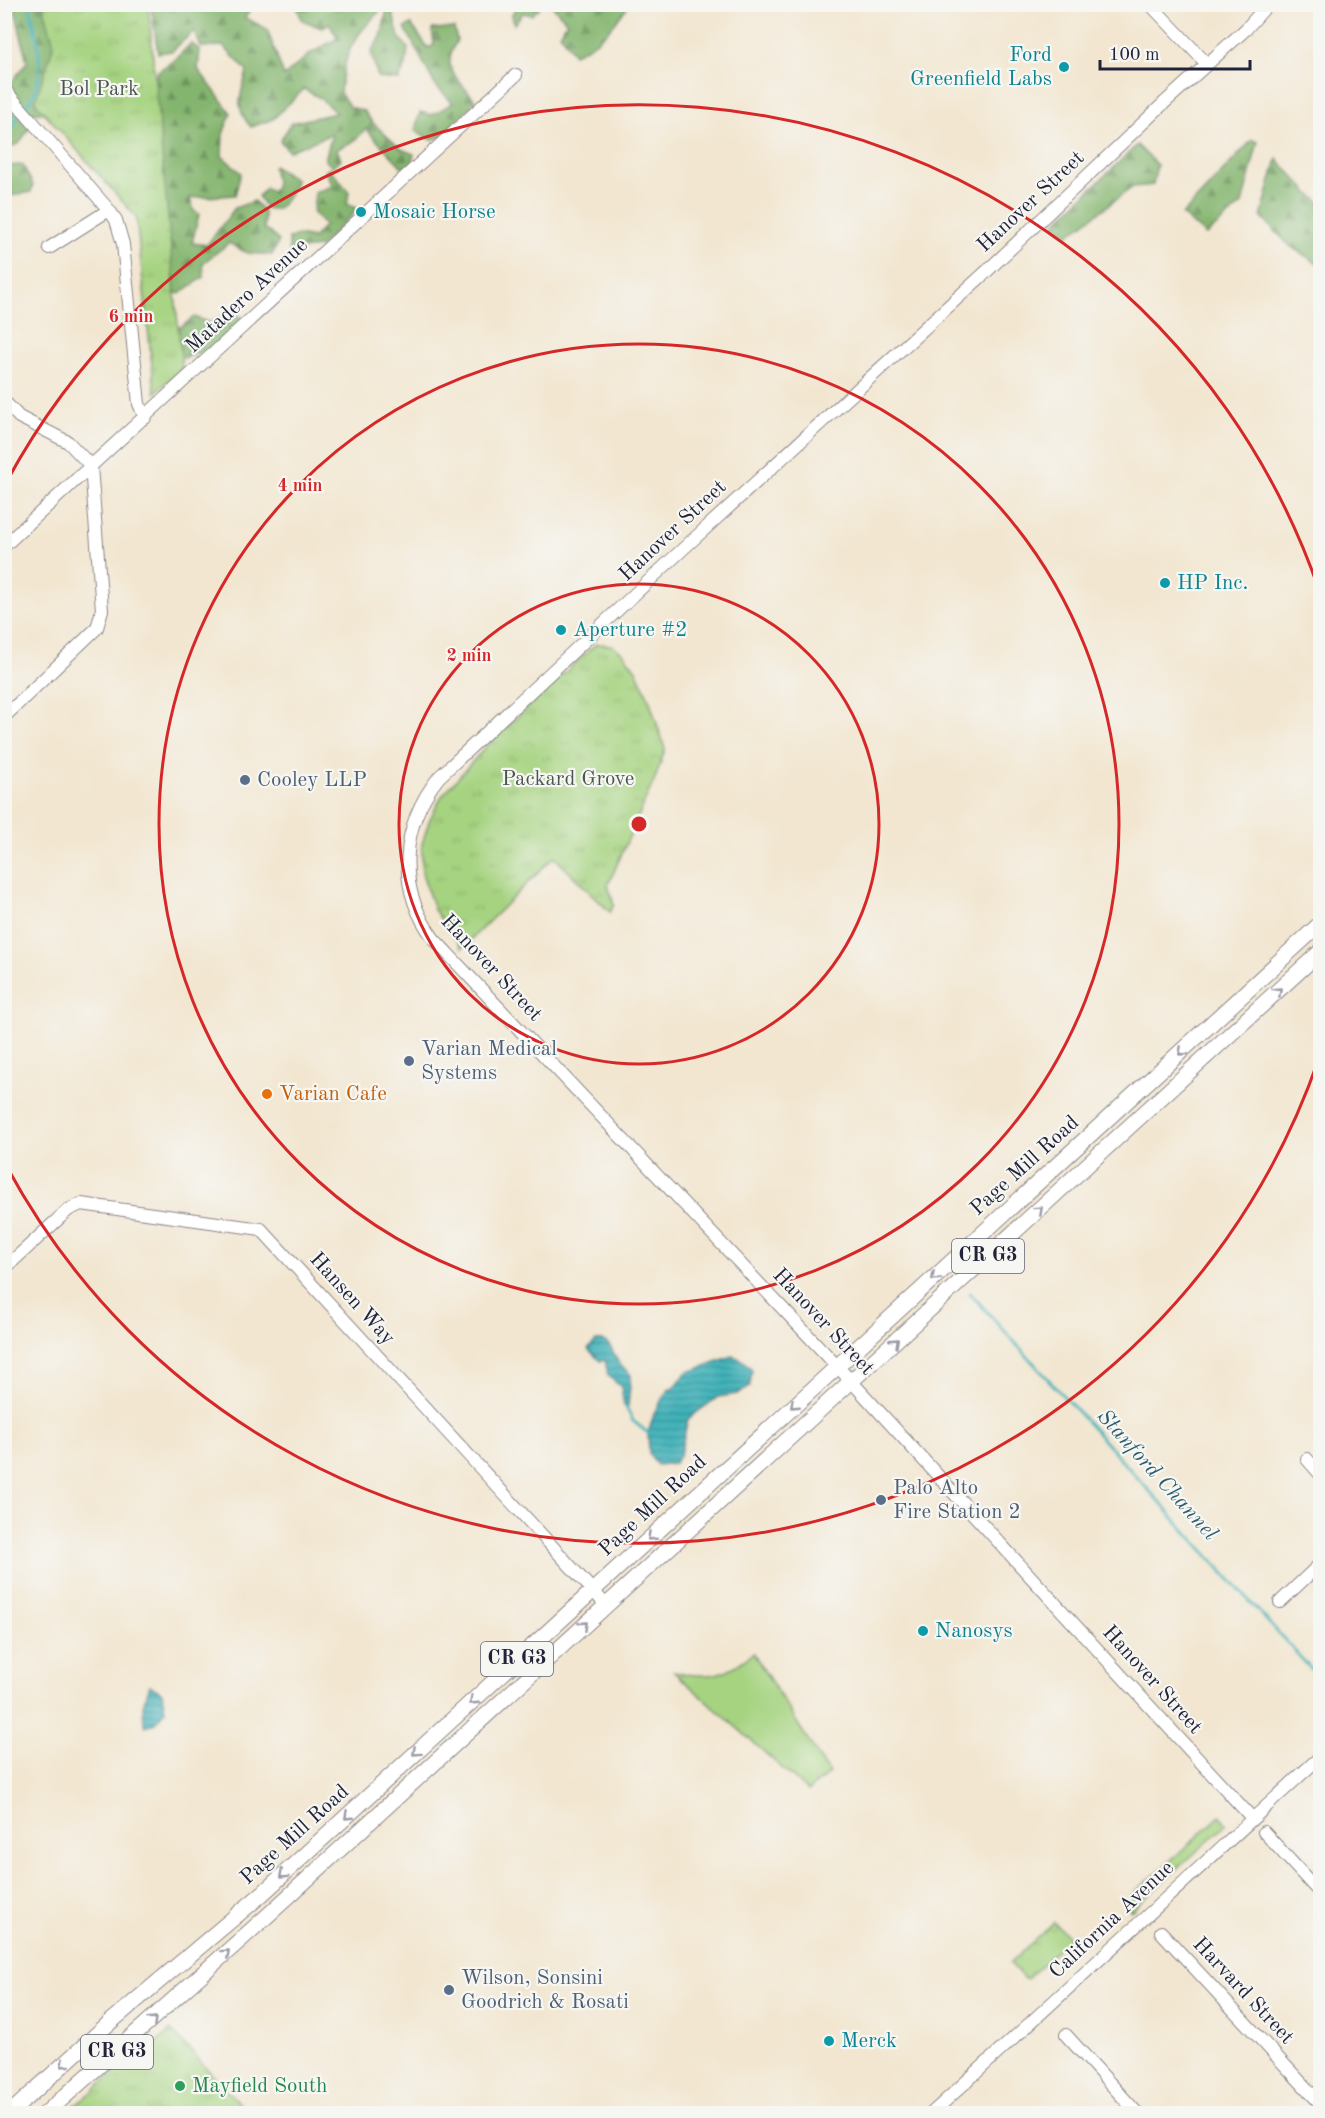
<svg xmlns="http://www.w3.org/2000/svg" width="1325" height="2118" viewBox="0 0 1325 2118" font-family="'Old Standard TT',serif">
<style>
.grass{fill:#a6d380;stroke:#647a5e;stroke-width:1.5}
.forest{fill:url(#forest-firs);stroke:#536c54;stroke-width:1.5}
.park{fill:url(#park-tufts);stroke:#647a5e;stroke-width:1.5}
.water{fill:url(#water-rules);stroke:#326a7a;stroke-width:1.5}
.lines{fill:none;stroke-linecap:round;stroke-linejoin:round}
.stream{stroke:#41b2b9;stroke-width:3}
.minor-casing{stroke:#8a8486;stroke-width:14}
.major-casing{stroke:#8a8486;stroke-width:17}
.minor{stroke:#fff;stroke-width:12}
.major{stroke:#fff;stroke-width:15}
.oneway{stroke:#9c9ca7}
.ring{fill:none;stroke:#d62828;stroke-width:3}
.culture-dot{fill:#0f9aa8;stroke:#f6f6f2;stroke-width:2}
.service-dot{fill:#5c6f8a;stroke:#f6f6f2;stroke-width:2}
.food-dot{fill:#e8710a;stroke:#f6f6f2;stroke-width:2}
.leisure-dot{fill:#2e9e5b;stroke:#f6f6f2;stroke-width:2}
.labels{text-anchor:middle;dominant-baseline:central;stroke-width:4.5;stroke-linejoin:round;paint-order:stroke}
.shield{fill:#f6f6f2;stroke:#626272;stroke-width:1.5}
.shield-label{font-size:20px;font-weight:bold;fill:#22223b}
.culture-label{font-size:21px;fill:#0d838f;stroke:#f6f6f2;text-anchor:start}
.park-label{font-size:21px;fill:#4a5750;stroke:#f6f6f2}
.street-label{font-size:21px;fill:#22223b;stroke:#f6f6f2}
.service-label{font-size:21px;fill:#4e5e75;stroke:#f6f6f2;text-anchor:start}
.food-label{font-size:21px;fill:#c56008;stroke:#f6f6f2;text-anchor:start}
.leisure-label{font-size:21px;fill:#27864d;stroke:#f6f6f2;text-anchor:start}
.water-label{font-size:22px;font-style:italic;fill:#2e5c6d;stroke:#f6f6f2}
.centre{fill:#d62828;stroke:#f6f6f2;stroke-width:3}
.ring-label{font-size:18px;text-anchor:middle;font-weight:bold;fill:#d62828;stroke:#f6f6f2;stroke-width:4.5;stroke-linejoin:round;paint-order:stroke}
</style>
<defs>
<pattern id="forest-firs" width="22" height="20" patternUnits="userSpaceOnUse" patternTransform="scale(1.5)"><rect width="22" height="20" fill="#84b56e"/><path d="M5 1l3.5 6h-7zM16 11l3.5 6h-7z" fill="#6c935c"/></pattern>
<pattern id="park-tufts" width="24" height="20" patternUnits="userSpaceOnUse" patternTransform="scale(1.5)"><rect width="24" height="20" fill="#a6d380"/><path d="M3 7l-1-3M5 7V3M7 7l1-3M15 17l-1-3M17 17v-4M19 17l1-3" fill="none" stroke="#8fb570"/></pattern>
<pattern id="water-rules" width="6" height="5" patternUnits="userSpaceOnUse" patternTransform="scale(1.5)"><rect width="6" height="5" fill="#41b2b9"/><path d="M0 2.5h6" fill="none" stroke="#369098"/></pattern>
</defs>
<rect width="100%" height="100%" fill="#f6f6f2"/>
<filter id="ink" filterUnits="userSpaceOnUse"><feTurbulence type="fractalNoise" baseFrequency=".0167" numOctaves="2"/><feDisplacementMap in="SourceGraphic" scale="12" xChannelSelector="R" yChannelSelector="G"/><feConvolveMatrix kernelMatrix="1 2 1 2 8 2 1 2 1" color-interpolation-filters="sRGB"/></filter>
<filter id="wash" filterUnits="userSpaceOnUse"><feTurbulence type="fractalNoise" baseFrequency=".008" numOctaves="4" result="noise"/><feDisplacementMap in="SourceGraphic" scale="24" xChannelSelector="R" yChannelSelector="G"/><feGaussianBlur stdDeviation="1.35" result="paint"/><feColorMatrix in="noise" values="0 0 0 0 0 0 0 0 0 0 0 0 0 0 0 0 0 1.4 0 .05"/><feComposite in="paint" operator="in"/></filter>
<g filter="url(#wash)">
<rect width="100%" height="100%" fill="#f2e6d0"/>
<!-- grass -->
<path class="grass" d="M753,1653l76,120 -21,18 -134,-119c36,7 52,4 79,-19z
M1220,1816l7,8 -96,87 -7,-9z"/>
<!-- forest -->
<path class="forest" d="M14,5h50l-14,108 -22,-1 -20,-25 19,-25z
M151,5h102l-8,13 22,11 17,47 27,-23 27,-15 -9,-14 -8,4 -19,-8 -6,-15h90c-32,31 -41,43 -46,88l10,14 14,4 8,11 29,27 13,5 -2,11 -10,2 -36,-38 -12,12 -17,8 4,11 -9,6 -7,-6 7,-26 -43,17 -9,-10 11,-18 45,-10 -16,-15 -16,-9 -31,30 -22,8c-18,-20 -10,-32 -4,-56l-24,-25 -22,1 -7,-16 -22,20 -14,2z
M513,5h23l4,3 -8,7 -9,-2 -9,11 -2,-9 4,-7z
M551,5h78c-16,21 -29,39 -55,49l-14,-20 7,-12z
M387,9l5,2 7,26 9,11 -2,17 -7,15 -21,-2 -7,-26 10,-15z
M411,24l17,24 6,-3 -2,-16 22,-1 3,12c-18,30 1,38 19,61l-35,36 -10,3 -16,-10 5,-18 12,3 21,-12 -18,-18 -30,-57z
M191,43l9,7 -2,19 33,44 -8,21 -1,22 19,17 -6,22 -45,3 3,12 6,4 -7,29 15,2 28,-37 19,-7 10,10v17l15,13 -7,14 -25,-2 -18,-10 -26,20 1,14 -25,17 -13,-6 -12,-172 3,-44 20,-14z
M9,103l21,24 -11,17 -14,5v-33z
M1252,140l6,2 -16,62 -36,31 -24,-20z
M1137,145l20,20 -4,20 -20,2 -65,48 -14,-11z
M1277,159l33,35 10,8v63l-29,-18 -30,-30z
M23,165l10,20 -2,7 -21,4 -5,5v-35z
M273,166l23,13 -8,18 -10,12h-11l-9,-13 8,-8 7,5 3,-11z
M329,168l20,24 -2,12 11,5 -38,38 -31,4v-13l9,-3 15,3 12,-13 -12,-13 2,-20 18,-6 -8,-15z
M233,312l10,6c-24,25 -34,36 -69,42l-3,-26 23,-17 16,6z"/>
<!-- park -->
<path class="park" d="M43,5h105l34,363 -27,25 -19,-176 -101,-115 19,-58z
M596,644l16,1 12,9 12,16 13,29 16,50 -9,27 -48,109 6,20 -4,7 -56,-55 -92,91 -28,-38 -12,-37v-29l7,-23 13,-25 47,-53z
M1054,1922l16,16 -44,42 -16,-17z
M171,2030l77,83h-184l27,-20 58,-54 8,3z"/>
<!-- water -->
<path class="water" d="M596,1341c15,-2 15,9 21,19 3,6 10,10 14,15l-3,31h-4l-3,-19 -13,-12 -3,-15 -5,1 -12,-12z
M732,1356l9,3 11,10 -2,17 -13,8 -19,3 -30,22 -8,36 -6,8 -17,2 -8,-12 -1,-20 7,-22 13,-21 6,-2 12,-15z
M150,1685l12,8 3,17 -10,13 -11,3 -1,-21z"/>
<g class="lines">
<!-- stream -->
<path class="stream" d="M24,108c26,-26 13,-71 5,-104
M4,150l15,-37
M970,1293l350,386
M625,1405l8,16 15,12"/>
</g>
</g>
<g filter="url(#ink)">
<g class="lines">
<defs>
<path id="minor" d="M1150,4l57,60
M4,89l105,121 7,10 7,24 16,160 6,14
M49,248l60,-38
M4,401l15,16 49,25 23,24 11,144 -5,18 -93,89
M4,546l512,-471
M4,1269l64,-59 13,-6 180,25 345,376
M1307,1459l13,15
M1280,1602l40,-38
M1252,1818l-400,-436 -418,-443c-38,-51 -34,-113 5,-162l245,-229 303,-277 176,-167 83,-75 22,-25
M1264,1832l56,61
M1161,1932l159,171
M1066,2035l72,79
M931,2114l389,-357"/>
<path id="major" d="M9,2114l98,-89 155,-131 1058,-970
M45,2114l221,-197 1054,-965"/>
</defs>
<!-- minor casing -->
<use href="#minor" class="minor-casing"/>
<!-- major casing -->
<use href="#major" class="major-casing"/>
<!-- minor -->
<use href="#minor" class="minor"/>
<!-- major -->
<use href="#major" class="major"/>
</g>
<!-- one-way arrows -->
<defs><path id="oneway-chevron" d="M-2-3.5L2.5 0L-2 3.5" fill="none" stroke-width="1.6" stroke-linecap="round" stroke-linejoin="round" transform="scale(1.5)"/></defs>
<g class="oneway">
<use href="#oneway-chevron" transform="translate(1278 991) rotate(-43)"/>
<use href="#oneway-chevron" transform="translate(1182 1052) rotate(138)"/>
<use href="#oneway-chevron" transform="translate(1039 1210) rotate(-42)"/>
<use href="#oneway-chevron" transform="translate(935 1277) rotate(138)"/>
<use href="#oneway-chevron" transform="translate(895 1342) rotate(-43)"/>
<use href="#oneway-chevron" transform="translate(794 1405) rotate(137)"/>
<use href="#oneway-chevron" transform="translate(651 1537) rotate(137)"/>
<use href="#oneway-chevron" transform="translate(584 1625) rotate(-43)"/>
<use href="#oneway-chevron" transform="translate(473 1701) rotate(137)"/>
<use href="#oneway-chevron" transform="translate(416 1752) rotate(138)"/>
<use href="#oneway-chevron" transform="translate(348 1816) rotate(137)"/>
<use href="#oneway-chevron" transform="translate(283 1875) rotate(138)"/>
<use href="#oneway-chevron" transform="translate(226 1953) rotate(-42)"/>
<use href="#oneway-chevron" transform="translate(153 2020) rotate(-43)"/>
<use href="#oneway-chevron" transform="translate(64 2064) rotate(138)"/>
</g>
</g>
<!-- distance rings -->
<g class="ring">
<circle cx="639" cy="824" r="240"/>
<circle cx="639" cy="824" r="480"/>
<path d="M1319 1058A719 719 0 0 1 7 1167M7 481A719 719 0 0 1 1319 590"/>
</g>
<!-- markers -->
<g class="culture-dot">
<circle cx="1064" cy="67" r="6"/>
<circle cx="361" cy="212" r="6"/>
<circle cx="1165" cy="583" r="6"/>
<circle cx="561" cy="630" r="6"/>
<circle cx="923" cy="1631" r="6"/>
<circle cx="829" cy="2041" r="6"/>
</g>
<g class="service-dot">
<circle cx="245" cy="780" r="6"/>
<circle cx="409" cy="1061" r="6"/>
<circle cx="881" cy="1500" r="6"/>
<circle cx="449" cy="1990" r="6"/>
</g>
<circle class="food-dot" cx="267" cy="1094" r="6"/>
<circle class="leisure-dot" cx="180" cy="2086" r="6"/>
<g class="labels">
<!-- shield labels -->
<g class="shield">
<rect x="952" y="1239" width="72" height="34" rx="4.5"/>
<rect x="481" y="1642" width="72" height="34" rx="4.5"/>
<rect x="81" y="2035" width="72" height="34" rx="4.5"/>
</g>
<g class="shield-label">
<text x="988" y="1256">CR G3</text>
<text x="517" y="1659">CR G3</text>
<text x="117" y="2052">CR G3</text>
</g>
<!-- culture labels -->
<g class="culture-label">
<text x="1052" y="55" text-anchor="end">Ford<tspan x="1052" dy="24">Greenfield Labs</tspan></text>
<text x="373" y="212">Mosaic Horse</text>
<text x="1177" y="583">HP Inc.</text>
<text x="573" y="630">Aperture #2</text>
<text x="935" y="1631">Nanosys</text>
<text x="841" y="2041">Merck</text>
</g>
<!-- park labels -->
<g class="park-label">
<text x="99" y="89">Bol Park</text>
<text x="568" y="779">Packard Grove</text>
</g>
<!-- street labels -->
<g class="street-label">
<text transform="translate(1031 202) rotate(-43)">Hanover Street</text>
<text transform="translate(247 296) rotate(-43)">Matadero Avenue</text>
<text transform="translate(673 531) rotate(-43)">Hanover Street</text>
<text transform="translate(491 968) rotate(47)">Hanover Street</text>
<text transform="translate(1025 1166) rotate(-42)">Page Mill Road</text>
<text transform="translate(352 1299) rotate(48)">Hansen Way</text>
<text transform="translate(823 1322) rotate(47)">Hanover Street</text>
<text transform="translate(653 1506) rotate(-43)">Page Mill Road</text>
<text transform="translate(1152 1680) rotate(48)">Hanover Street</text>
<text transform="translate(295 1835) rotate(-42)">Page Mill Road</text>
<text transform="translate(1112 1920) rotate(-43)">California Avenue</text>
<text transform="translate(1243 1991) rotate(47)">Harvard Street</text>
</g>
<!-- service labels -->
<g class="service-label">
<text x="257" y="780">Cooley LLP</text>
<text x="421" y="1049">Varian Medical<tspan x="421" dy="24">Systems</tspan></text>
<text x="893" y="1488">Palo Alto<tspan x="893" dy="24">Fire Station 2</tspan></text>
<text x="461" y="1978">Wilson, Sonsini<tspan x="461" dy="24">Goodrich &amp; Rosati</tspan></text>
</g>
<!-- food labels -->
<g class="food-label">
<text x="279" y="1094">Varian Cafe</text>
</g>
<!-- leisure labels -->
<g class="leisure-label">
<text x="192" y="2086">Mayfield South</text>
</g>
<!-- water labels -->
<g class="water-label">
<text transform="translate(1157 1475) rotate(48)">Stanford Channel</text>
</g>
</g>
<circle cx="639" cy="824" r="9" class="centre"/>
<g class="ring-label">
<text x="131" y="322">6 min</text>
<text x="300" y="491">4 min</text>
<text x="469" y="661">2 min</text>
</g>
<!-- margin -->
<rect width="1325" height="2118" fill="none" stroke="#f6f6f2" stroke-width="24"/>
<!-- scale -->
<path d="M1100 60v9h150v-9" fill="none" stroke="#22223b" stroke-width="3"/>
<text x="1109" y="60" font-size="18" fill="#22223b" stroke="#f6f6f2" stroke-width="4.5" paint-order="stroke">100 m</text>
</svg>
